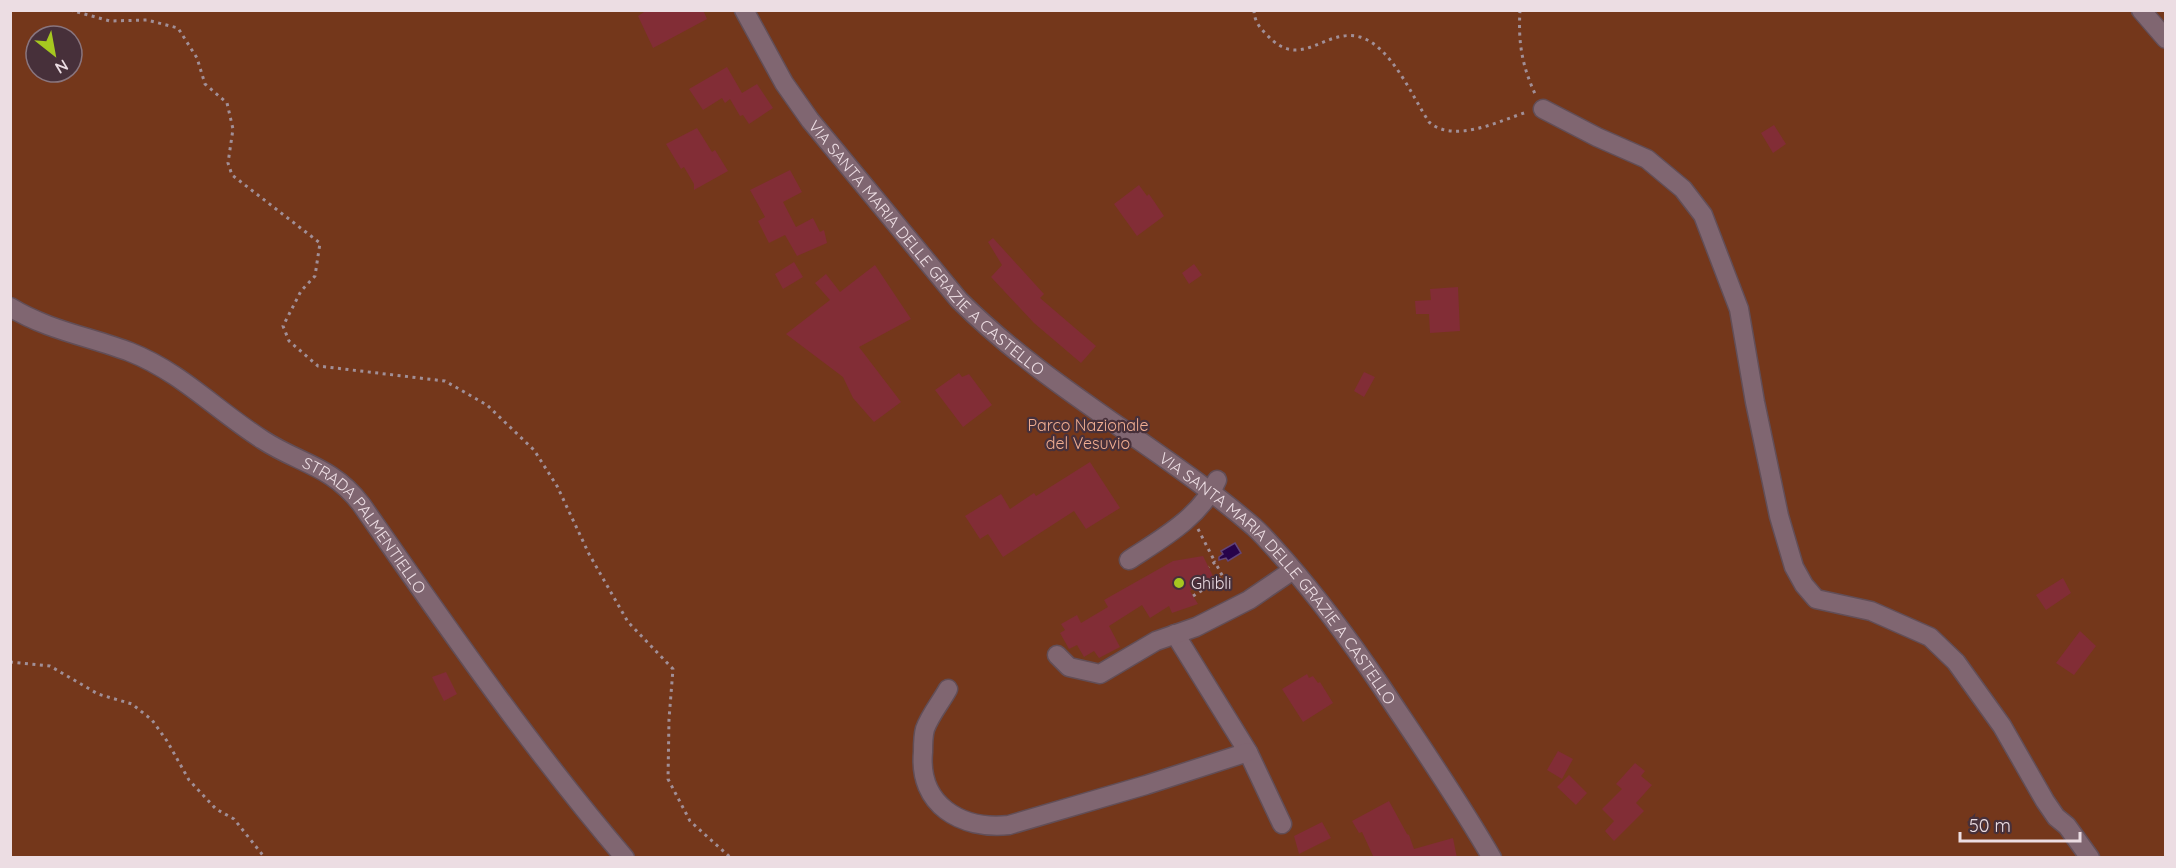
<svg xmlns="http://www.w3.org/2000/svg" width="2176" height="868" viewBox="0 0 2176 868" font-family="Quicksand,sans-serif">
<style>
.green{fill:#74371b;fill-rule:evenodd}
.water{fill:#27034a;stroke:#624478;stroke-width:1.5}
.building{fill:#822d36}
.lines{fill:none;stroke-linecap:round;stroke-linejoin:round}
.minor-casing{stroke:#624e57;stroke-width:21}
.path{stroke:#a18f97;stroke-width:3;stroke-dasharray:3 4.5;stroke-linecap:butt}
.minor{stroke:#806671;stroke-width:18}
.poi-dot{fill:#a6c820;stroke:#47303a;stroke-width:2}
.labels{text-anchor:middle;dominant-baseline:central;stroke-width:4.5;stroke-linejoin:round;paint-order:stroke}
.street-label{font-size:16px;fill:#ecdde3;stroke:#47303a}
.park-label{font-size:16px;fill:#f1ae92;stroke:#47303a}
.poi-label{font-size:16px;fill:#ecdde3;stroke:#47303a;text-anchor:start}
</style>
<rect width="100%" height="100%" fill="#47303a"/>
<!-- green -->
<path class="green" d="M11,11h2154v846h-2154zM36,36h36v36h-36z"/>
<!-- water -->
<path class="water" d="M1235,543l6,10 -13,8 -2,-3 -7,2v-3l4,-3 -2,-3z"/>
<!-- building -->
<path class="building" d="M647,10h56l4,9 -54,29 -15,-32z
M727,67l15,26 15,-9 16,24 -24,16 -6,-9 -3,1 -10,-17 -5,4 -3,-5 -19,12 -14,-21z
M1774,125l12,19 -13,9 -12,-20z
M697,128l15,24 3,-2 13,21 -34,19v-6l-10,-17 -3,2 -15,-25z
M790,170l12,22 -19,10 13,25 17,-9 7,14 4,-2 3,13 -30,13 -12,-21 -16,8 -11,-22 7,-4 -15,-27z
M1139,185l8,11 2,-2 15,22 -27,20 -23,-32z
M993,238l51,56 -4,4 56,48 -15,17 -47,-40 -43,-46 11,-12 -14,-23z
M794,262l9,15 -20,12 -8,-15z
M1194,264l8,11 -13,9 -7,-11z
M875,265l36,54 -52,28 42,55 -27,20 -21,-24 -10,-21 -57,-43 44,-34 -15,-17 11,-9 14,18z
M1458,287l2,44 -30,2 -1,-19h-13l-1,-13 16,-1 -1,-11z
M1364,372l11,5 -11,20 -10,-6z
M959,373l3,4 7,-3 23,31 -29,22 -28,-37z
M1090,462l30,46 -34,21 -12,-18 -71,46 -15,-23 -8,5 -15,-23 36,-22 9,15 24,-16 2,3z
M1203,556l10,20 -23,15 8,13 -26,9 -3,-7 -19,12 -8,-13 -33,21 11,21 -21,11 -5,-7 -10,6 -7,-12 -8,4 -9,-16 5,-3 -4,-6 16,-9 4,8 27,-16 -4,-7 69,-39z
M2063,578l8,15 -25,17 -10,-15z
M2080,631l16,15 -22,29 -18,-12z
M446,672l11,22 -13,7 -12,-24z
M1307,674l2,4 4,-2 5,7 2,-1 13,21 -30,19 -21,-33z
M1558,751l15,8 -11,20 -15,-9z
M1635,763l10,8 -4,5 11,9 -16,18 8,8 -30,30 -9,-10 9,-10 -12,-12 20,-20 -6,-5z
M1569,775l18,18 -11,12 -19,-18z
M1389,801l18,33 2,1 5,14 39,-11 4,20h-83l-12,-26 -3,1 -7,-12z
M1322,822l9,16 -32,16 -5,-18z"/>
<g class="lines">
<defs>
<g id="minor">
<path id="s1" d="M744,10l40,73 26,37 149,180c88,88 201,146 295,227 11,10 21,22 31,33 35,40 66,82 96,126 38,57 77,113 111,172"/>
<path d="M2141,10l25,29"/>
<path d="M1543,109l54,28 50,22 36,30 20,26 36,94 16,93 24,114 15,51 10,18 12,14 55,12 59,26 26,25 46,64 43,75 11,16 11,9 23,32"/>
<path id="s2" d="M10,307c37,23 81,30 120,45 51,20 87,59 133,88 37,24 69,26 98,64 84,120 168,242 264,354"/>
<path d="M1129,560c32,-21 72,-43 88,-80"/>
<path d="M1175,634l73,118 34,72"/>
<path d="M1057,655l12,12 31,7 56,-33 40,-14 53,-27 44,-30"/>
<path d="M948,689c-7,13 -18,26 -23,40 -2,7 -2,16 -2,23 -5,53 38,78 86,73l137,-40 102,-33"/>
</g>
</defs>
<!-- minor casing -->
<use href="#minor" class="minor-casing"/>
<!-- path -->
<path class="path" d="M70,10l40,11 37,-1 31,8 19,30 8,26 22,19 6,26 -5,34 4,12 88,68 -5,33 -14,15 -18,35 6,15 29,25 127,15 42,24 47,45 23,36 32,68 39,68 45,47 -4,50 -1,60 22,42 41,37
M1254,10c0,10 5,17 12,24 35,39 58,-7 94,3 31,9 52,59 69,85 25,22 70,-1 98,-10
M1520,10c-2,33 2,56 16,86
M1198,529l17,33
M1193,596l30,-19 -8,-15 -6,5
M10,662l40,4 48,28 34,10 20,16 15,21 22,39 27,29 18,10 31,39"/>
<!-- minor -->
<use href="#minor" class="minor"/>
</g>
<!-- markers -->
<circle class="poi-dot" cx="1179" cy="583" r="6"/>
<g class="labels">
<!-- street labels -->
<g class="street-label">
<text stroke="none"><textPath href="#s1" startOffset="302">VIA SANTA MARIA DELLE GRAZIE A CASTELLO</textPath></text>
<text stroke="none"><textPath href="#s2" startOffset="424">STRADA PALMENTIELLO</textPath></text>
<text stroke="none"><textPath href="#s1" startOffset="788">VIA SANTA MARIA DELLE GRAZIE A CASTELLO</textPath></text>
</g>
<!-- park labels -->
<g class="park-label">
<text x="1088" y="425">Parco Nazionale<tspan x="1088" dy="18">del Vesuvio</tspan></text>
</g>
<!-- poi labels -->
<g class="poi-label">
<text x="1191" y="583">Ghibli</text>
</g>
</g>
<!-- border -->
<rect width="2176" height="868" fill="none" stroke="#ecdde3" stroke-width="24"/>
<!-- north arrow -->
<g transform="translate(54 54) rotate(149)"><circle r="28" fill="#47303a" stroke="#89757e" stroke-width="1.5"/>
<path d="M0-4.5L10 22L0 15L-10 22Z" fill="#a6c820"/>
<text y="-9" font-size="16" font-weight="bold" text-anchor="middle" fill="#ecdde3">N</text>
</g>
<!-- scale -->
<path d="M1960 832v9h120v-9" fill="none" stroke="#ecdde3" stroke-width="3"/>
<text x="1969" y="832" font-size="18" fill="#ecdde3" stroke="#47303a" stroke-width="4.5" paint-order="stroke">50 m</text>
</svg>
